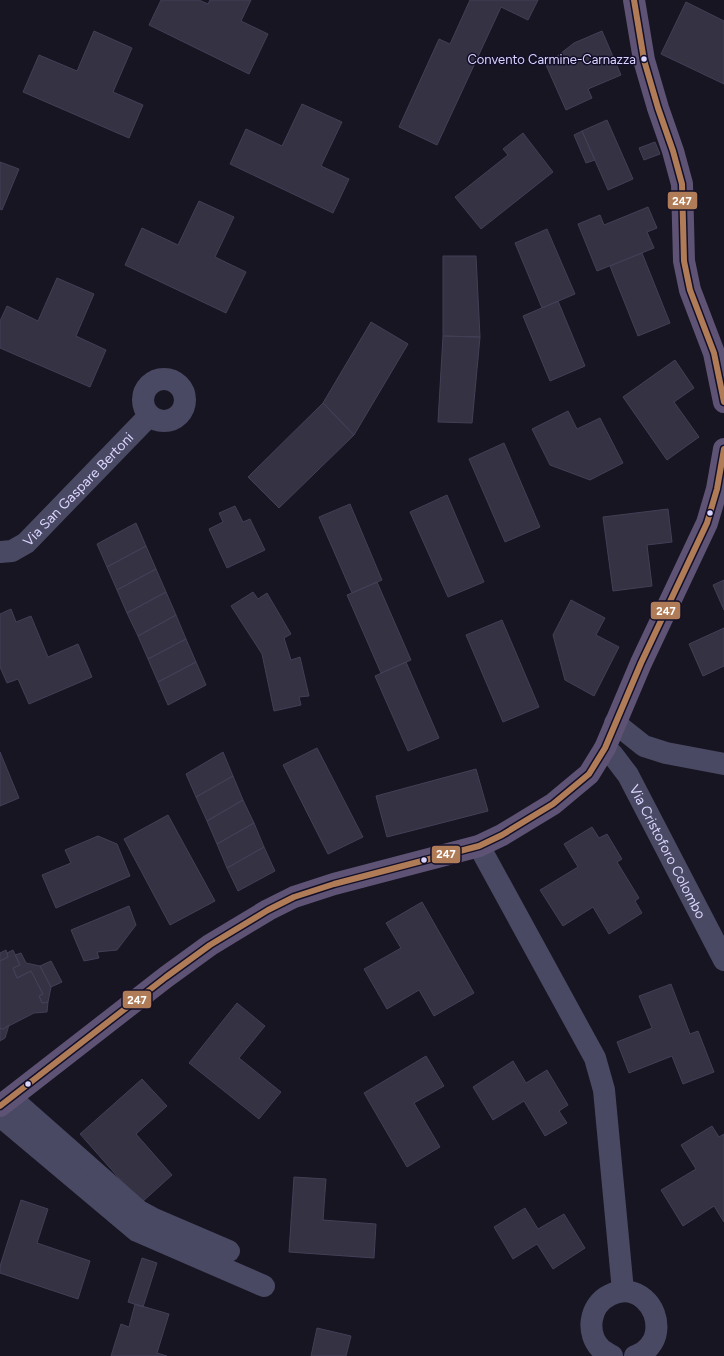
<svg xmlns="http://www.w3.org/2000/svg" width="724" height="1356" viewBox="0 0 724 1356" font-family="Figtree,sans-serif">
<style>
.building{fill:#353244;stroke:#433f56}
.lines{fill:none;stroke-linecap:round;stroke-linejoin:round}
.minor{stroke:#4a4963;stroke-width:22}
.major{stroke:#5e5374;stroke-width:22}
.bus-1-casing{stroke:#130f28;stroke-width:9}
.bus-1{stroke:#b07c57;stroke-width:6}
.bus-dot{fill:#dad5ff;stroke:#130f28;stroke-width:1.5}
.labels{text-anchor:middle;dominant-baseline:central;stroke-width:3;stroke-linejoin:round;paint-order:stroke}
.bus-label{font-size:13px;fill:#dad5ff;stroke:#130f28;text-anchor:end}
.street-label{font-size:14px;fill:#dad5ff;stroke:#130f28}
.line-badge{stroke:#130f28;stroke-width:1.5}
.badge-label{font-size:11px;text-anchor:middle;font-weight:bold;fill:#fff}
</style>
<rect width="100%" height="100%" fill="#171522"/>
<!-- building -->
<path class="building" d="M161,0h38l9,4 2,-4h41l-10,21 27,13 -19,40 -100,-49z
M470,0h68l-10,20 -27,-13 -64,138 -38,-18 40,-88 11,5z
M686,2l38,19v63l-63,-30z
M94,31l38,17 -19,44 30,13 -14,33 -106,-46 16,-37 38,16z
M602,31l19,44 -33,14 4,9 -26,12 -20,-45 28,-22z
M302,104l40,18 -21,44 28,13 -16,34 -103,-49 16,-35 36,17z
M607,120l26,59 -25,11 -26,-59z
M582,131l13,29 -9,3 -12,-28z
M523,133l30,39 -72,57 -26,-32 53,-42 -5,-6z
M655,142l5,12 -16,6 -5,-12z
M0,162l19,7 -17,41 -2,-1z
M199,201l35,16 -19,40 31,15 -20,41 -101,-48 17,-37 36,17z
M648,207l9,21 -10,4 7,16 -57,23 -19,-47 22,-9 4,10z
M547,229l28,65 -33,14 -27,-65z
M642,253l28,70 -32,13 -28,-70z
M443,256h33l4,81 -37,-1z
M57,278l37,16 -18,42 30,14 -16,37 -90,-39v-27l7,-15 31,15z
M558,301l27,65 -35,15 -27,-65z
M371,322l37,22 -54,91 -31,-32z
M443,336l37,1 -8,86 -34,-1z
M675,360l19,28 -20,14 25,35 -32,23 -44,-63z
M323,403l31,32 -75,73 -31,-31z
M568,411l9,18 23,-11 23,45 -33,17 -40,-15 -18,-36z
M504,443l36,84 -35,15 -36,-83z
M447,495l37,87 -36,15 -38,-85z
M350,504l32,76 -30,13 -33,-76z
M235,506l8,16 7,-3 15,31 -38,18 -18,-39 14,-7 -4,-9z
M668,509l4,33 -25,3 5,41 -39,5 -10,-74z
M136,523l10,23 -39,21 -10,-23z
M146,546l10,23 -39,21 -10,-23z
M156,569l10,23 -39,21 -10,-23z
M724,580v30l-11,-25z
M377,582l34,78 -30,13 -34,-78z
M166,592l10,23 -38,21 -11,-23z
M253,592l5,7 9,-6 24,41 -7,4 7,22 9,-3 9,39 -10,1 2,8 -27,6 -12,-57 -31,-48z
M571,600l34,18 -9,17 23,12 -25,49 -29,-16 -12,-45z
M11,609l5,13 15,-6 17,41 30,-13 14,33 -63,27 -11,-25 -11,4 -7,-16v-53z
M176,615l10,24 -38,20 -10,-23z
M502,620l37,87 -36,15 -37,-87z
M724,628v38l-21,10 -14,-32z
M186,639l10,23 -38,20 -10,-23z
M196,662l10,23 -38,20 -10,-23z
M406,662l33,76 -31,13 -33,-75z
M317,748l46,89 -35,17 -45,-89z
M0,752l19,46 -19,8z
M223,752l10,24 -37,21 -10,-23z
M476,769l12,42 -101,26 -11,-41z
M233,776l10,24 -36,21 -11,-24z
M243,800l11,23 -37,21 -10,-23z
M168,815l47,86 -45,24 -46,-86z
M254,823l10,24 -37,21 -10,-24z
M592,827l7,11 8,-4 15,25 -5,3 22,36 -4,3 7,12 -33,21 -16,-27 -30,19 -23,-36 38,-23 -14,-23z
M98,836l19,8 13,32 -74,32 -14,-33 29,-12 -6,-13z
M264,847l11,24 -37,20 -11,-23z
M422,902l52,91 -40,23 -15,-26 -32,19 -23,-40 37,-21 -15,-25z
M129,906l7,19 -19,25 -20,2 2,6 -15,3 -13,-31z
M6,950l2,7 -8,4v-8z
M13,950l7,15 -7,3 4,10 14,-7 12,23 -4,2 3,7 6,-1 -1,10 -13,1 -31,16 -3,-1v-67l8,-4 -1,-4z
M21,953l5,10 14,3 11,21 -3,15 -6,1 -3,-7 4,-2 -12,-23 -14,7 -4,-10 7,-3 -5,-10z
M51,961l11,21 -11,5 -11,-21z
M671,984l19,50 8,-3 16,41 -31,12 -11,-28 -43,17 -12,-31 35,-14 -13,-32z
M237,1003l28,23 -26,32 42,34 -22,27 -70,-56z
M9,1025l-4,13 -5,3v-13l3,1z
M426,1056l18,30 -30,17 26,44 -33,20 -43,-74z
M513,1061l13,22 21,-13 21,35 -9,6 8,12 -22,13 -21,-35 -31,19 -20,-33z
M142,1079l25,27 -31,28 36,41 -31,28 -61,-69z
M712,1126l7,11 5,-3v88l-10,-16 -31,20 -22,-36 35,-21 -15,-24z
M294,1177l32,2 -3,41 53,4 -2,34 -85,-6z
M21,1200l27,9 -11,34 53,18 -12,38 -78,-26v-7z
M525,1208l13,21 26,-15 21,34 -32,21 -16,-25 -24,15 -19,-32z
M142,1258l15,5 -14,44 -15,-5z
M135,1304l34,10 -12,39 10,3h-56l10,-32 8,3z
M317,1328l34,8 -5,20h-35z"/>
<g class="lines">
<!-- minor -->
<g class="minor">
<circle cx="164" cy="400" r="21"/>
<path id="s1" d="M0,552l12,-1 14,-8 123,-127"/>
<path d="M615,723l29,23 22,7 58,11"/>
<path id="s2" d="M605,748l7,6 16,21 96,185"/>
<path d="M479,846l116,212 9,32 19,201"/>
<path d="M11,1098l128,113 13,7 77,33"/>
<path d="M0,1116l137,115 127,55"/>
<path d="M612,1356c-3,-2 -7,-4 -10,-6 -17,-16 -13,-45 8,-55 25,-13 50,11 46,37 -1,10 -10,21 -21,24"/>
</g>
<!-- major -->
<path class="major" d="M634,0l10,60 14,48 15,43 9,33 2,77 6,29 24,63 10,49
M0,1106l166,-129 44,-32 58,-35 26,-13 40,-13 145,-38 23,-11 51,-31 36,-30 16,-26 36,-85 66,-140 10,-34 7,-40"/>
<defs>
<path id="bus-1" d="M634,0l10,60 14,48 15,43 9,33 2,77 6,29 24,63 10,49
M0,1106l166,-129 44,-32 58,-35 26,-13 40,-13 145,-38 23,-11 51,-31 36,-30 16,-26 36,-85 66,-140 10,-34 7,-40"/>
</defs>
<!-- bus-1 casing -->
<use href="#bus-1" class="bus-1-casing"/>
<!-- bus-1 -->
<use href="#bus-1" class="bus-1"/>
</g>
<!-- markers -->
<g class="bus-dot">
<circle cx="644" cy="59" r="3.5"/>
<circle cx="710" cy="513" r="3.5"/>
<circle cx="424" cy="860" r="3.5"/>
<circle cx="28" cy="1084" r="3.5"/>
</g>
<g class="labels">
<!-- bus labels -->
<g class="bus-label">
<text x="636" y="59">Convento Carmine-Carnazza</text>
</g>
<!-- street labels -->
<g class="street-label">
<text stroke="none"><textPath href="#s1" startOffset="103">Via San Gaspare Bertoni</textPath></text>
<text stroke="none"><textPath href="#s2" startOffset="122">Via Cristoforo Colombo</textPath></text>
</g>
</g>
<g class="line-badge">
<rect x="667" y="191" width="31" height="19" rx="4" fill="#b07c57"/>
<rect x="650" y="601" width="31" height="19" rx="4" fill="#b07c57"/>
<rect x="431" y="845" width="30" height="19" rx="4" fill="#b07c57"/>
<rect x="122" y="990" width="30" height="19" rx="4" fill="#b07c57"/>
</g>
<g class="badge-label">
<text x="682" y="205">247</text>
<text x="666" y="615">247</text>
<text x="446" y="858">247</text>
<text x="137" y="1004">247</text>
</g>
</svg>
